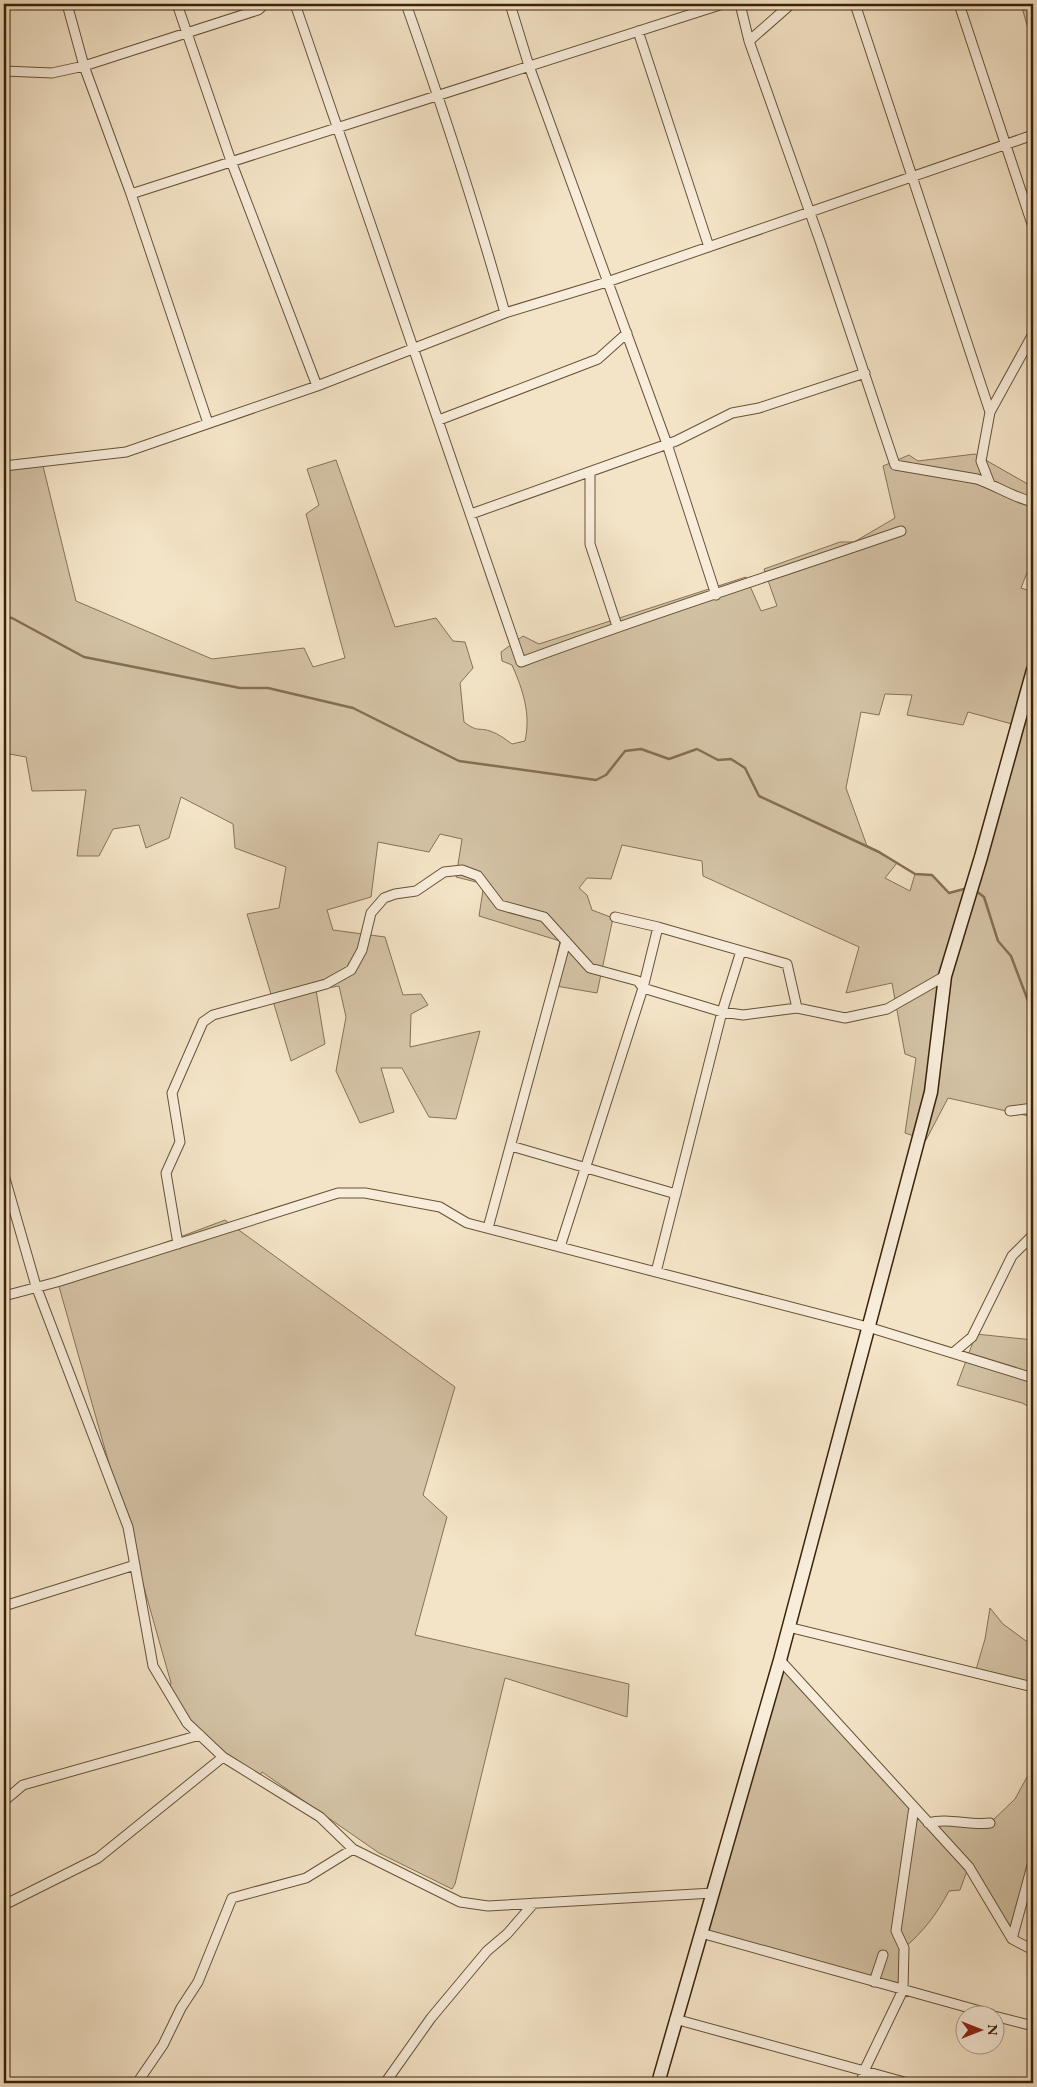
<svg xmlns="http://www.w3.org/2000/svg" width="1037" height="2087" viewBox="0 0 1037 2087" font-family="'EB Garamond',serif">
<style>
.green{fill:#d4c3a6;stroke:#877256;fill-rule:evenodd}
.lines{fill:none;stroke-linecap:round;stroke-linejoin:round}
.stream{stroke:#846f52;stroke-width:2.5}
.minor-casing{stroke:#685236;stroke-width:11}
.secondary-casing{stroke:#3a2206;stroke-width:15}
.minor{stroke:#f8eddb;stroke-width:9}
.secondary{stroke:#f8eddb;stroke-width:12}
</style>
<rect width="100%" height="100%" fill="#f4e4c7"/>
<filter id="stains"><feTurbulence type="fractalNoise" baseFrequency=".004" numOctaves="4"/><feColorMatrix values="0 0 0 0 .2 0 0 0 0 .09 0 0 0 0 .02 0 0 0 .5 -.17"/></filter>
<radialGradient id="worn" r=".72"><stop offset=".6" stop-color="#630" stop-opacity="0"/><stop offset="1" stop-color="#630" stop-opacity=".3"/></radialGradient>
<!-- green -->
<path class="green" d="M1021,4h12v42z
M975,454l58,33v70l-12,31 12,4v525l-85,-19 -22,42 -21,-7 11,-75 -11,-4 -13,-71 -46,10 13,-46 -156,-71 -1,-15 -80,-16 -11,34 -24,-1 -8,10 8,7 5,15 21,8 -16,75 -47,-8 10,-44 -81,-25 5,-32 -28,-7 6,-38 -22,-5 -11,18 -51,-10 -7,55 -44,13 6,20 52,7 18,58 18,-1 7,11 -17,9 -1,33 70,-16 -24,88 -27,-2 -27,-49h-21l13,44 -34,11 -24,-52 10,-54 -7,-31 -23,4 9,54 -34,17 -44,-147 32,-6 7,-41 -51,-19 -2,-24 -52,-27 -12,41 -23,10 -7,-23 -26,4 -14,27h-22l9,-66 -54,1 -6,-34 -22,-4v-287l38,-4 34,139 136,58 92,-11 9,19 32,-9 -39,-144 13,-9 -12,-36 29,-9 59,167 41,-9 17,23 12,1 8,26 -13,15 4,39c15,11 13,5 26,9 9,3 15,8 22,13l13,-3c6,-27 -2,-51 -13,-76l-10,-4 -1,-9 22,-16 16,8 207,-67 15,34 16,-5 -13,-37 76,-27h14l41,-24 -12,-52 26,-11 9,6zM885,694l27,1 -5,20 56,10 5,-13 55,15 -51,163 -8,-1 -15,4 -17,-18 -17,-1 -5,17 -25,-13 12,-15 -30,-17 -21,-58 15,-76 18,3z
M225,1220l230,167 -32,108 24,22 -32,118 214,49 -2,33 -122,-39 -50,206 -3,5 -73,-36 -117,-81 -4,7 -35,-22 -36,-34 -19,-32 3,-8 -113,-400z
M976,1334l57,6v69l-11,-6 -65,-18z
M990,1608l13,16 30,22v41l-58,-14 10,-34z
M780,1660l148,163h62l25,-24 18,-33v96l-21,77 -44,-71 -8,22 -11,1c-12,23 -26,41 -45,57l-1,42 -202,-57z"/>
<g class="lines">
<!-- stream -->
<path class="stream" d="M4,617l8,1 72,39 156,31h28l85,20 106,53 137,19 10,-5 19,-24 16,-2 28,10 28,-10 21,11 13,-1 14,9 14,28 120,56 36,22 17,1 17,18 15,-4
M976,891l8,6 14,44 13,15 22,58"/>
<defs>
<path id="minor" d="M67,4l17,62 47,128 77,229
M177,4l54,157 86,225
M295,4l226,658c126,-47 253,-87 380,-131
M406,4c36,102 70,205 99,309
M510,4l19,62 138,378 49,151
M740,4l9,37 71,200 75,224 82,14c20,7 35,18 56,23
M855,4l135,408
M959,4l74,223
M638,31l71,216
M749,41l42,-37
M4,71l48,2 32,-7 174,-56 7,-6
M131,194l592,-190
M439,420l159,-61 29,-26
M4,466l122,-14 191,-66 188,-73 102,-31 426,-147
M590,473v71l27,82
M990,484l-9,-23 9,-49 43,-78
M471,514l205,-73 56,-28 27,-5 106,-35
M615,917l43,10 129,37 10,44
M1010,1111l23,-3
M511,1146l165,48
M4,1175l32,111 92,241 25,139 34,57 36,34 97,60 33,32 107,53 28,4 225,-13
M488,1228l78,-287
M178,1244l-12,-71 14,-31 -8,-49 31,-71 10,-7 113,-31 25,-14 11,-20 9,-37 13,-15 11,-4 21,-3 28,-19 18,-2 16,6 22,29 44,12 46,51 48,13 5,7 79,24 21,3 54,-7 48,10 42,-9 58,-33
M560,1247l83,-259 15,-61
M656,1272l66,-260 19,-61
M4,1296l53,-14 281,-89h27l75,14 27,16 401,104 165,51
M953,1353l19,-16 40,-81 21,-21
M4,1606l131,-41
M788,1627l245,60
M780,1660l189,207 43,72 21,11
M4,1801l19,-16 177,-50
M928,1823c20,-6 41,3 62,0
M4,1905l94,-47 125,-101
M701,1933l290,81
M1012,1939l21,-77
M874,1982l9,-27
M994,2016l39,10
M675,2019l233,64
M137,2083l26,-38 18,-37 17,-26 34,-84 74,-20 47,-29
M385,2083l46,-65 56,-67 20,-17 27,-31
M861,2083l3,-12 39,-81 1,-42 -8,-17 18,-124
M1031,2083l2,-9"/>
<path id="secondary" d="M658,2083l122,-423 151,-568 14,-116 36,-119 52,-187"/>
</defs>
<!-- minor casing -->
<use href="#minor" class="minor-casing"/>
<!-- secondary casing -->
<use href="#secondary" class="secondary-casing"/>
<!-- minor -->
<use href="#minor" class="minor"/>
<!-- secondary -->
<use href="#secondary" class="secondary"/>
</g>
<!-- margin -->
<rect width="1037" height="2087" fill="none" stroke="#f4e4c7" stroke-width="20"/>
<rect x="5" y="5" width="1027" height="2077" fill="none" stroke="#3a2206" stroke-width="2.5"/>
<rect x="10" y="10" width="1017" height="2067" fill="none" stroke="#3a2206"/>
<!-- north arrow -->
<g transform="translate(980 2030) rotate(90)"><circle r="24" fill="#f8eddb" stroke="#ac9c86"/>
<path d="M0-4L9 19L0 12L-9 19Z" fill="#8f2418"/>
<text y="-8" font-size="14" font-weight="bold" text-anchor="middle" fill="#3a2206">N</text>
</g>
<rect width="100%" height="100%" filter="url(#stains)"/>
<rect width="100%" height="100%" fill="url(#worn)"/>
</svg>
